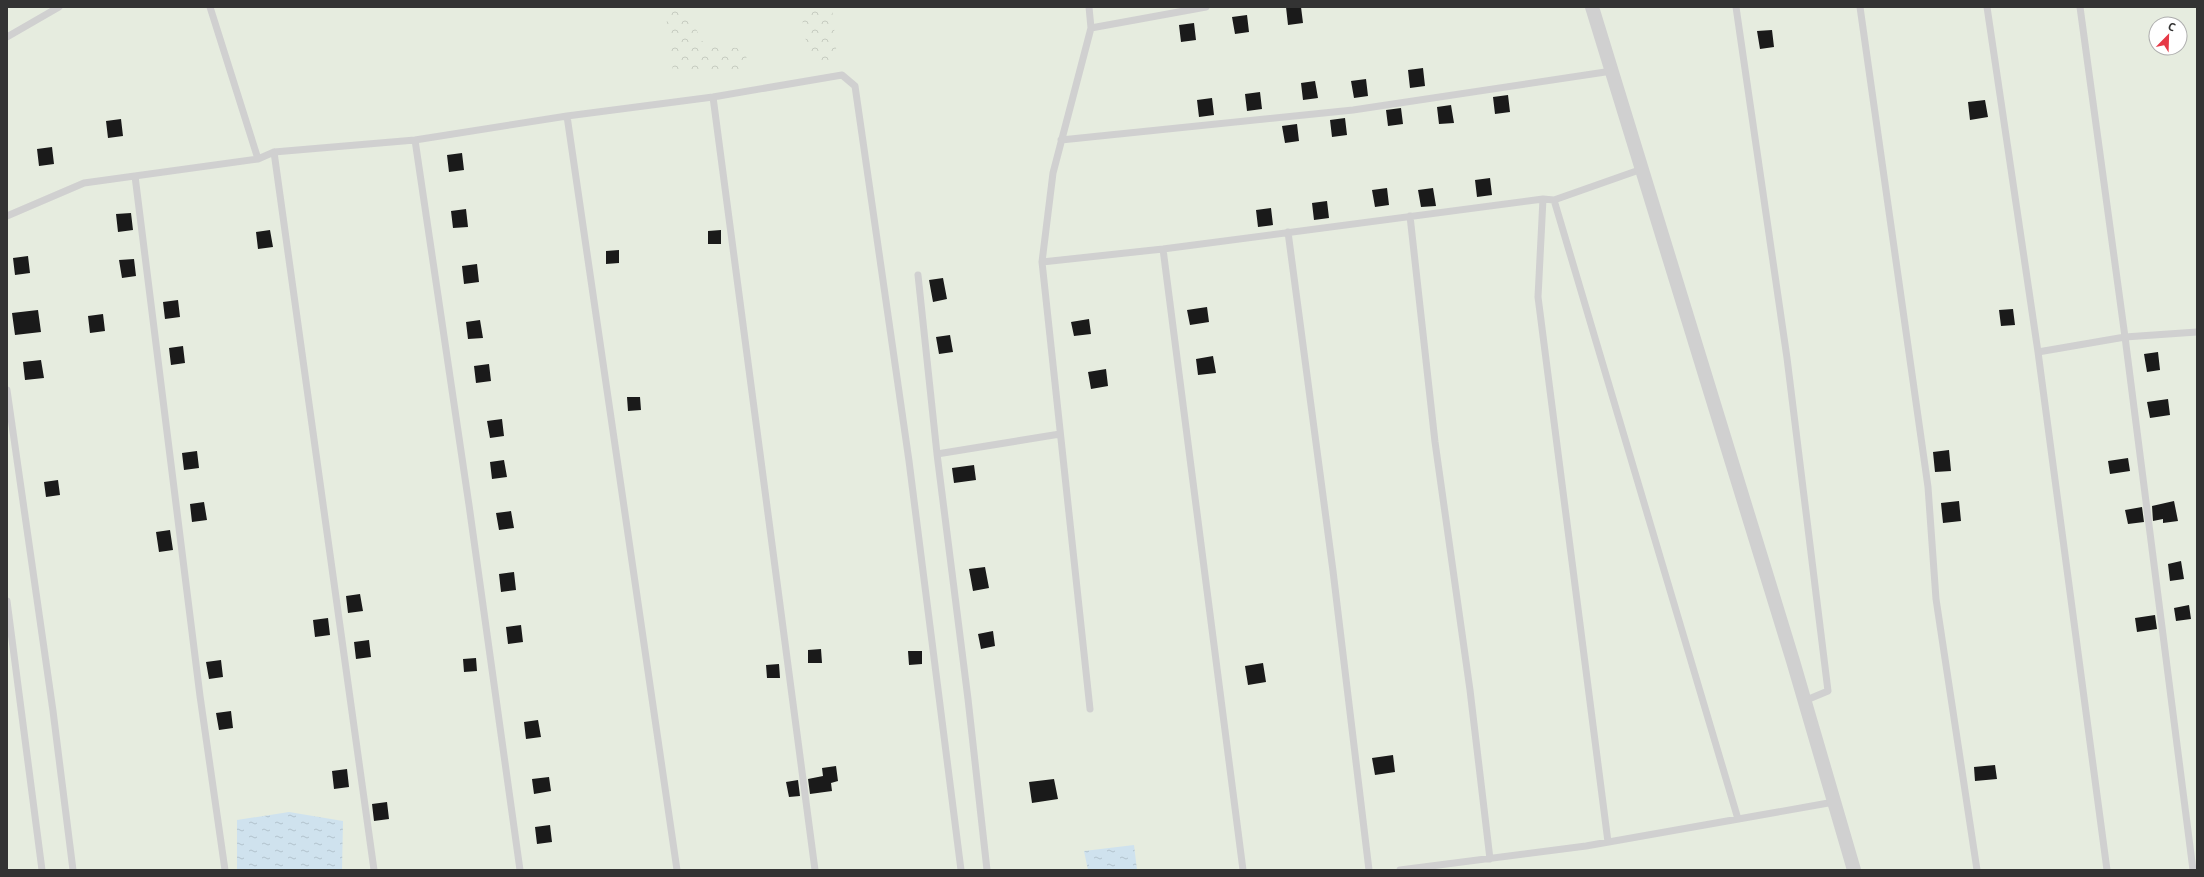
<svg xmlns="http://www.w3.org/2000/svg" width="2204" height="877" viewBox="0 0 2204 877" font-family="'Open Sans',sans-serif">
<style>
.green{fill:#e6ecdf;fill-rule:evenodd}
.forest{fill:url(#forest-crowns)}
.water{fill:url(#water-ripples)}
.building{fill:#1a1a1a}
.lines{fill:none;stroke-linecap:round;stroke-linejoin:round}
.lane{stroke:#d0d0d0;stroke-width:7}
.street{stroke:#d0d0d0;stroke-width:14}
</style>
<defs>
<pattern id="forest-crowns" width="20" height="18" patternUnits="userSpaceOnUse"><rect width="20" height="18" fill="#e6ecdf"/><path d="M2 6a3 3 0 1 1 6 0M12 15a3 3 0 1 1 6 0" fill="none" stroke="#c6cbc0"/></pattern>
<pattern id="water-ripples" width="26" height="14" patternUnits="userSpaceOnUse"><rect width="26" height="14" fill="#cfe2ee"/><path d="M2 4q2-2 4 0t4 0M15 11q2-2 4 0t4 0" fill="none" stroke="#b2c2cd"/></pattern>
</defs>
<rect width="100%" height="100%" fill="#fff"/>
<!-- green -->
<path class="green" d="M7,7h2190v863h-2190zM2156,24h24v24h-24z"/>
<!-- forest -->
<path class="forest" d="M665,7h20l17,34 44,9 1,20 -74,2z
M800,7h32l5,51 -27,6z"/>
<!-- water -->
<path class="water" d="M289,812l54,9 -1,49h-105v-50z
M1134,845l3,25h-49l-4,-19z"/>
<!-- building -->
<path class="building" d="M1286,7h15l2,16 -15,2z
M1247,15l2,17 -14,2 -3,-17z
M1194,23l2,17 -15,2 -2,-17z
M1772,30l2,17 -14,2 -3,-18z
M1423,68l2,18 -15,2 -2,-18z
M1366,79l2,17 -14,2 -3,-17z
M1315,81l3,17 -15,2 -2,-17z
M1260,92l2,17 -15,2 -2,-17z
M1508,95l2,17 -15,2 -2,-17z
M1212,98l2,17 -15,2 -2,-17z
M1985,100l3,17 -18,3 -2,-18z
M1451,105l3,18 -15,1 -2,-17z
M1401,108l2,16 -15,2 -2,-16z
M1345,118l2,17 -15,2 -2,-17z
M121,119l2,17 -15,2 -2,-17z
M1297,124l2,17 -14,2 -3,-17z
M52,147l2,17 -15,2 -2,-17z
M462,153l2,17 -15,2 -2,-17z
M1490,178l2,17 -15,2 -2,-17z
M1387,188l2,17 -14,2 -3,-17z
M1433,188l3,18 -15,1 -3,-17z
M1327,201l2,17 -15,2 -2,-17z
M1271,208l2,17 -15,2 -2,-17z
M466,209l2,18 -15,1 -2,-17z
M131,213l2,17 -15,2 -2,-18z
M270,230l3,17 -15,2 -2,-17z
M721,230v14h-13v-13z
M619,250v13l-13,1v-13z
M28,256l2,17 -15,2 -2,-17z
M134,259l2,17 -14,2 -3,-18z
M477,264l2,18 -15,2 -2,-18z
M943,278l4,21 -14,3 -4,-22z
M178,300l2,17 -15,2 -2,-17z
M1207,307l2,15 -19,3 -3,-15z
M2013,309l2,16 -14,1 -2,-16z
M38,310l3,22 -26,3 -3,-22z
M103,314l2,17 -15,2 -2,-17z
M1089,319l2,15 -17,2 -3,-14z
M480,320l3,18 -15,1 -2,-17z
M950,335l3,17 -14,2 -3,-17z
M183,346l2,17 -14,2 -2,-17z
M2158,352l2,18 -13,2 -3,-18z
M1213,356l3,17 -18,2 -2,-16z
M41,360l3,18 -19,2 -2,-18z
M489,364l2,17 -15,2 -2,-17z
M1106,369l2,17 -17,3 -3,-17z
M627,397h13l1,13 -13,1z
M2168,399l2,16 -20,3 -3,-16z
M502,419l2,17 -14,2 -3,-17z
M1949,450l2,21 -16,1 -2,-20z
M197,451l2,17 -15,2 -2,-17z
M2128,458l2,13 -20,3 -2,-13z
M504,460l3,17 -15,2 -2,-17z
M974,465l2,15 -22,3 -2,-15z
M58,480l2,15 -14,2 -2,-15z
M1959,501l2,20 -18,2 -2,-20z
M2174,501l4,20 -15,2v-4l-10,2 -1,-15z
M204,502l3,18 -15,2 -2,-18z
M2142,507l2,15 -16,2 -3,-14z
M511,511l3,17 -15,2 -3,-17z
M170,530l3,20 -14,2 -3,-20z
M2181,561l3,18 -14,2 -2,-17z
M985,567l4,21 -16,3 -4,-22z
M514,572l2,18 -15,2 -2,-18z
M360,594l3,17 -15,2 -2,-17z
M2189,605l2,14 -15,2 -2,-13z
M2155,615l2,14 -20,3 -2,-14z
M328,618l2,17 -15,2 -2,-17z
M521,625l2,17 -15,2 -2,-17z
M993,631l2,15 -14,3 -3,-15z
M369,640l2,17 -15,2 -2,-17z
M821,649l1,14h-14v-13z
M908,651h14v13l-13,1z
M476,658l1,13 -13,1 -1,-13z
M221,660l2,17 -14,2 -3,-17z
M1263,663l3,19 -18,3 -3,-19z
M779,664l1,14h-13l-1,-13z
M231,711l2,17 -14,2 -3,-17z
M538,720l3,17 -15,2 -2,-17z
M1393,755l2,17 -20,3 -3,-17z
M1995,765l2,14 -22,2 -1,-14z
M836,766l2,15 -7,2 1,8 -22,3 -2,-15 15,-3 -1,-8z
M347,769l2,18 -15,2 -2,-18z
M549,777l2,14 -17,3 -2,-15z
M1054,779l4,20 -26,4 -3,-21z
M798,780l2,16 -11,1 -3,-15z
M387,802l2,17 -15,2 -2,-17z
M550,825l2,17 -15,2 -2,-17z"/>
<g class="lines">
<!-- lane -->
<path class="lane" d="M210,7l48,152
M1089,7l2,21
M1206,7l-115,21 -38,145 -11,89 121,-13 380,-50 11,1 88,-31
M1736,7l51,351 41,333 -24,10
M1860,7l68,480 8,112 41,271
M1987,7l51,345 69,518
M2080,7l45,330 68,533
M7,37l52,-30
M713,97l102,773
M567,116l110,754
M415,140l54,365 51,365
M1061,140l292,-30 259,-39
M135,176l65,520 25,174
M1543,199l-5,98 70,545
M1554,200l184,619
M7,216l77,-33 174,-24 16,-7
M1410,216l25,226 35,248 20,169
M1288,232l45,339 36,299
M1163,249l80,621
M1042,262l48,447
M918,275l19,179 123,-20
M2038,352l87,-15 72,-5
M7,390l46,321 20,159
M937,454l31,245 19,171
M7,601l35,269
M374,870l-100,-718 141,-12 152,-24 146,-19 129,-22 13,11 54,375 52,409
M1400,870l186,-24 248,-44"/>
<!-- street -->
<path class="street" d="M1592,7l201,654 61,209"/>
</g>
<!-- border -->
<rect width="2204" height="877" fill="none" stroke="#333333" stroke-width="16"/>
<!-- north arrow -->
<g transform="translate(2168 36) rotate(23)"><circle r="19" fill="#ffffff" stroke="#adadad"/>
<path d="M0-3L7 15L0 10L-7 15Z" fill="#e63946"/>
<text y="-6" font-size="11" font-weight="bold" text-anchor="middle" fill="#333333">С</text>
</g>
</svg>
